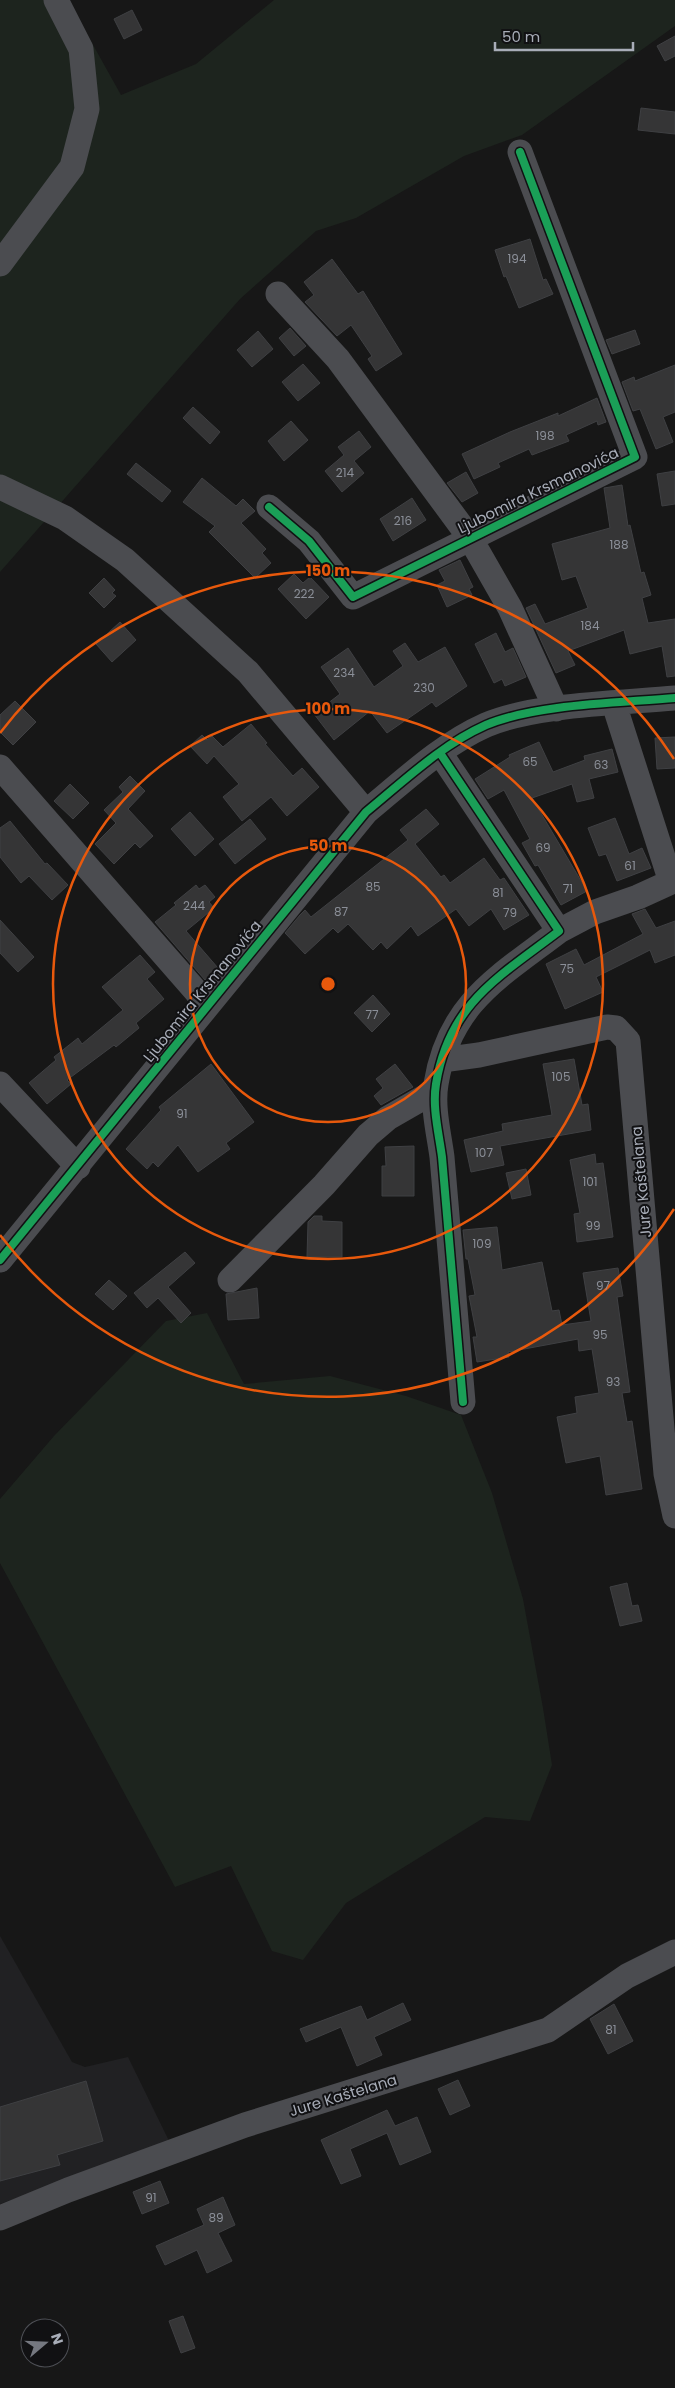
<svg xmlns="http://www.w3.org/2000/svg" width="675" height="2388" viewBox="0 0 675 2388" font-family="Poppins,sans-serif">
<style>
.built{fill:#212123}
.green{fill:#1d241e}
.building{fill:#353536;stroke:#3f4043}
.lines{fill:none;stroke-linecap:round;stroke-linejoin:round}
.minor{stroke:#4b4c50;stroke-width:25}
.cycleway-casing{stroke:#111113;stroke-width:11}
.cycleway{stroke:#1a9f57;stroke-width:8}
.ring{fill:none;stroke:#e8590c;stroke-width:2.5}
.labels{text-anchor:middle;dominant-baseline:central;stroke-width:4;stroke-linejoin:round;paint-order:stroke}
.number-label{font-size:12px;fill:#8b8f98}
.street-label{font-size:15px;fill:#a8adb8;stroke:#111113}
.centre{fill:#e8590c;stroke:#111113;stroke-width:2.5}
.ring-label{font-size:15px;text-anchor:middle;font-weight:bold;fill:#e8590c;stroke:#111113;stroke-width:4;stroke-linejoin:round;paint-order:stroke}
</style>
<rect width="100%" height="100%" fill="#171717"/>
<!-- built -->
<path class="built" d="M0,1936l72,126 13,5 43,-10 42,86 -170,61z"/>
<!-- green -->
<path class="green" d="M0,0h68l53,95 75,-31 78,-64h401v26l-153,109 -58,21 -108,62 -40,13 -76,68 -240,273z
M207,1313l37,71 86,-8 76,20 55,19 31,78 31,106 20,109 9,57 -22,56 -45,-4 -139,86 -43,57 -31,-9 -41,-85 -56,21 -175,-324v-64l54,-63 112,-115z"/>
<!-- building -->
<path class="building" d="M132,10l10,20 -18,9 -10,-20z
M675,36v20l-10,5 -8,-15z
M641,108l34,4v22l-37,-4z
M530,239l13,41 3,-1 7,15 -34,14 -13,-32 -2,1 -9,-27z
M332,259l26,35 5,-3 39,63 -26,17 -8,-12 4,-3 -21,-31 -14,11 -32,-34 9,-7 -10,-13z
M290,328l16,18 -12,10 -15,-18z
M635,330l5,14 -28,10 -6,-14z
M258,331l15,18 -21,18 -15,-17z
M303,364l17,19 -22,18 -16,-19z
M675,365v47l-12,5 10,25 -17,7 -16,-40 -7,2 -11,-29 12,-5 1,4z
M597,398l9,24 -8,3 -1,-4 -31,14 3,6 -37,14 -3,-6 -31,14 2,4 -26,12 -12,-25 48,-22 48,-19v3z
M193,407l27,25 -10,12 -27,-26z
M291,421l17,19 -24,21 -16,-20z
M359,431l12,16 -17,14 10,12 -22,19 -17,-21 19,-16 -6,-8z
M136,463l35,28 -9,11 -35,-28z
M675,471v33l-13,2 -5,-32z
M466,472l12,21 -16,9 -15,-19z
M202,478l34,28 7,-7 12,12 -14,12 25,26 -4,4 9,10 -16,15 -46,-46 6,-6 -32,-24z
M622,485l6,41 2,-1 11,48 3,-1 7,23 -9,3 6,25 27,-4v57l-8,1 -5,-31 -32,8 -6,-24 -56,21 7,14 -19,8 -30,-65 9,-4 10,20 43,-16 -12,-32 -14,4 -10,-36 58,-16 -6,-40z
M412,498l14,22 -33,21 -13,-22z
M460,560l13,27 -4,2 3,6 -25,12 -10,-22 8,-4 -6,-11z
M294,574l9,9 7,-6 19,20 -23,22 -28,-30z
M104,578l11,12 -3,3 4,3 -12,12 -15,-15z
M120,622l16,18 -24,22 -16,-18z
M496,633l9,19 8,-4 13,29 -21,9 -3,-7 -8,4 -19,-39z
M405,643l13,19 27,-15 22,39 -31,21 -4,-5 -45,31 -17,-22 -36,29 -20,-26 26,-20 -19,-27 27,-19 26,39 29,-21 -10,-15z
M15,701l21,21 -23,23 -13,-13v-17z
M251,724l16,19 -2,1 28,32 9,-8 17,19 -32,29 -16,-19 -29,24 -19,-24 16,-13 -25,-28 -7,8 -17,-18 12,-11 5,5 5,-4 11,11z
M675,737v31l-18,1 -2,-31z
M539,742l14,30 32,-12 -1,-4 28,-7 6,23 -29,7 5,19 -17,4 -5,-18 -40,14 55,93 -26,14 -23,-40 -3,1 -13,-23 8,-4 -26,-49 -16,9 -13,-20 35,-22 -1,-2z
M130,776l15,15 -17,18 25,27 -13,12 -5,-5 -21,21 -19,-20 21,-21 -12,-13 19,-18 -4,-5z
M70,784l19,19 -16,16 -19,-18z
M426,809l13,15 -24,20 26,33 3,-2 6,8 34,-25 16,22 4,-2 25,37 -25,15 -13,-21 -22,17 -13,-17 -38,27 -7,-10 -24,23 -6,-7 -8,8 -25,-26 -10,9 -5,-5 -28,26 -20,-21 15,-18 5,-5 6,7 97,-77 -8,-10z
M190,812l24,27 -19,17 -24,-27z
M615,818l14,36 13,-6 9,20 -34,13 -11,-27 -7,2 -11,-28z
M250,819l16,20 -31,25 -16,-20z
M10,821l35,43 2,-1 21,22 -16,15 -23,-24 -8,7 -21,-26v-29z
M196,885l3,4 6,-4 10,12 -6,5 5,6 -28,23 32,37 -13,12 -50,-58 21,-17 -2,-2z
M645,909l11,19 19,-7v34l-20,8 -5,-13 -54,27 7,15 -38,17 -19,-45 30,-15 8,16 59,-31 -11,-20z
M0,920l34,37 -16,15 -18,-19z
M140,955l15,17 -8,7 17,20 -28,24 3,5 -23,19 -2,-2 -47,35 4,4 -24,20 -18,-21 27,-23 -2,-3 24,-19 4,6 41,-34 -21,-23z
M373,995l17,19 -18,18 -18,-19z
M574,1059l8,46 6,-1 3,26 -91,16 4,19 -33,7 -7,-32 39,-9 -1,-7 50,-9 -9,-51z
M211,1064l43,58 -28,21 4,6 -32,23 -20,-27 -20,22 -5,-5 -6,7 -21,-20 35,-39 -2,-3z
M395,1064l18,23 -32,18 -7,-9 9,-8 -7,-9z
M414,1146v50h-32v-30h4l-1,-19z
M595,1154l1,10 7,-1 10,74 -36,5 -3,-28 6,-1 -10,-53z
M526,1169l5,26 -19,4 -6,-26z
M314,1216h8v5l20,1v35h-35l1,-35z
M497,1227l5,43 40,-8 10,49 7,-1 3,15 29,-4 -8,-48 35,-5 5,28 -6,1 13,95 -8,1 5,29 5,-1 10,68 -36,6 -6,-39 -34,7 -9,-46 20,-4 -2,-16 24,-4 -7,-44 -13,2 -1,-12 -70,13 1,5 -32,5 -4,-25h4l-8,-41 6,-1 -7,-36h-2l-3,-29z
M185,1252l10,11 -27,24 23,26 -10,10 -23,-25 -11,10 -13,-15z
M109,1280l18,16 -14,14 -18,-16z
M257,1288l2,30 -31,2 -2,-26z
M627,1583l5,23 6,-1 4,16 -22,5 -10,-39z
M403,2003l8,17 -37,17 8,18 -25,11 -16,-39 -35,15 -6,-13 61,-23 6,14z
M614,2004l19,37 -25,13 -18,-35z
M458,2080l12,26 -20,9 -12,-26z
M86,2081l17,60 -46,14 3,10 -60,16v-74z
M387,2110l8,16 22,-9 14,35 -31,13 -13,-32 -37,16 11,27 -20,8 -20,-44z
M160,2181l9,22 -27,11 -9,-22z
M223,2197l12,28 -17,8 14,28 -25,12 -10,-23 -32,15 -9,-19 48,-21 -7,-16z
M183,2316l12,32 -14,5 -12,-32z"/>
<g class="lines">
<!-- minor -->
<path class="minor" d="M0,264l72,-97 15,-58 -6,-60 -25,-49
M278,294l60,65 132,179 40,70 46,101
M0,487l65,31 60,42 123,112 118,140
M269,507l40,34 44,56 282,-140 -115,-305
M440,753l119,178c-60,46 -110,72 -123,153 -4,23 3,50 6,73l21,245
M0,767l208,238
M559,931l36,-19 43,-15 33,-15 -57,-178
M442,1060l37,-5 128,-28 9,1 12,13 38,433 9,42
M0,1084l78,83
M0,1260l366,-448c38,-31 75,-67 120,-87 50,-21 134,-22 189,-27
M230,1280l94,-95 44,-50 20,-17 47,-27
M0,2218l68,-28 177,-65 303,-95 79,-54 48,-24"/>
<defs>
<path id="cycleway" d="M269,507l40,34 44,56 282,-140 -115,-305
M440,753l119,178c-60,46 -110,72 -123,153 -4,23 3,50 6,73l21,245
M0,1260l366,-448c38,-31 75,-67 120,-87 50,-21 134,-22 189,-27"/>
</defs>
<!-- cycleway casing -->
<use href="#cycleway" class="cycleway-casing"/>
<!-- cycleway -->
<use href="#cycleway" class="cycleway"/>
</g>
<!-- distance rings -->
<g class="ring">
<circle cx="328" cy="984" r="138"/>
<circle cx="328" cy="984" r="275"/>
<path d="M674 1209A413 413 0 0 1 0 1235M0 733A413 413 0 0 1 674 759"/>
</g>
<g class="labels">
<!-- number labels -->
<g class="number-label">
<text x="517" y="258">194</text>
<text x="545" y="435">198</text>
<text x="345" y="472">214</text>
<text x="403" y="520">216</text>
<text x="619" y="544">188</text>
<text x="304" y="593">222</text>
<text x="590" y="625">184</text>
<text x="344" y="672">234</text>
<text x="424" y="687">230</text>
<text x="530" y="761">65</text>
<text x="601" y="764">63</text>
<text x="543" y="847">69</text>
<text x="630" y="865">61</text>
<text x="373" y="886">85</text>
<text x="568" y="888">71</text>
<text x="498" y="892">81</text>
<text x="194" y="905">244</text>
<text x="341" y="911">87</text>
<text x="510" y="912">79</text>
<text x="567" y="968">75</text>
<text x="372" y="1014">77</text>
<text x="561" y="1076">105</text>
<text x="182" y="1113">91</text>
<text x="484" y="1152">107</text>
<text x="590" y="1181">101</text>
<text x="593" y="1225">99</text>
<text x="482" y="1243">109</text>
<text x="603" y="1285">97</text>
<text x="600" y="1334">95</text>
<text x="613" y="1381">93</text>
<text x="611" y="2029">81</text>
<text x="151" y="2197">91</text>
<text x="216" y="2217">89</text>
</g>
<!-- street labels -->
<g class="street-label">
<text transform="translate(538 490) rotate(-26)">Ljubomira Krsmanovića</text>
<text transform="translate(202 991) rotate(-51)">Ljubomira Krsmanovića</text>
<text transform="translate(641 1182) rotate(-95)">Jure Kaštelana</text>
<text transform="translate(343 2095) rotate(-17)">Jure Kaštelana</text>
</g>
</g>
<circle cx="328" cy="984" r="8" class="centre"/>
<g class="ring-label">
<text x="328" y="576">150 m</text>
<text x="328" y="714">100 m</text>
<text x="328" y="851">50 m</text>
</g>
<!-- north arrow -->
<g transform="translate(45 2343) rotate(71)"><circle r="24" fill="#111113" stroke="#4d4f55"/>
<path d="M0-4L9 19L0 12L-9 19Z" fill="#757880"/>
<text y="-8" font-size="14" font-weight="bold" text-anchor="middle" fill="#a8adb8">N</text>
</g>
<!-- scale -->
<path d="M495 42v8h138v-8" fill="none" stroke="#a8adb8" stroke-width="2.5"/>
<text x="502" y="42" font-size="15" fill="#a8adb8" stroke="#111113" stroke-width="4" paint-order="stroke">50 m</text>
</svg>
